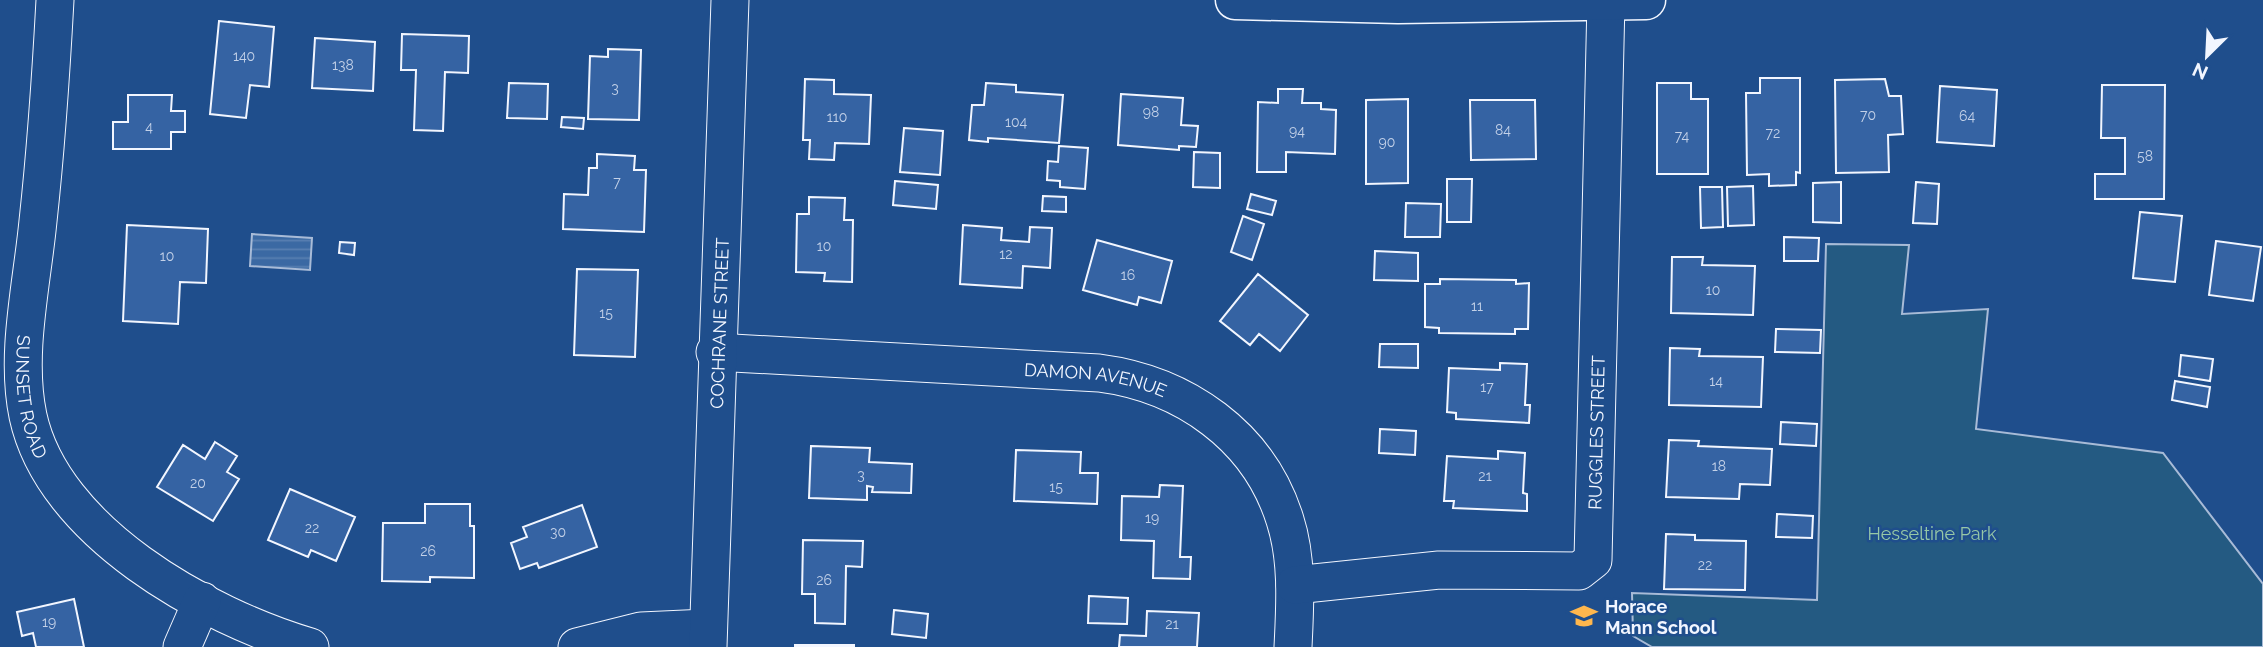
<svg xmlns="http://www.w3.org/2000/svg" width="2263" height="647" viewBox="0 0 2263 647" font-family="Raleway,sans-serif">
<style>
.park{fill:#245a82;stroke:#a8bbd7;stroke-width:2}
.water{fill:url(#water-rules);stroke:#a8bbd7;stroke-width:2}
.building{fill:#3563a3;stroke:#f2f6ff;stroke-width:2}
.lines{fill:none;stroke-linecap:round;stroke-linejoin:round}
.street-casing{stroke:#f2f6ff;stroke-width:39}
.secondary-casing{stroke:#f2f6ff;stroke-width:41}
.street{stroke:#1f4e8c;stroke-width:37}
.secondary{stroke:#1f4e8c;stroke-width:38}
.labels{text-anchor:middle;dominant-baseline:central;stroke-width:5;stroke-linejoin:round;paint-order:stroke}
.number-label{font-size:14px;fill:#c3d1e8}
.street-label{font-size:18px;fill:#f2f6ff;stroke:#1f4e8c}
.park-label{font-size:18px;fill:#97c8a6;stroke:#1f4e8c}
.poi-label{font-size:18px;font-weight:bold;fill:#f2f6ff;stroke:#1f4e8c;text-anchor:start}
</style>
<defs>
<pattern id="water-rules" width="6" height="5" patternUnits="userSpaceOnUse" patternTransform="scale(1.75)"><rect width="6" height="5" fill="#3b69a3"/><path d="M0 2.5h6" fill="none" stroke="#587fb1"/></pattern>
</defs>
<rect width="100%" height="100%" fill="#1f4e8c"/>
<!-- park -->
<path class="park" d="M1826,244l83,1 -7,69 86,-5 -12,120 187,24 100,131v63h-611l-19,-11 -1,-43 185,7z"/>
<!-- water -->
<path class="water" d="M252,234l60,4 -2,32 -60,-4z"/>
<!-- building -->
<path class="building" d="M219,21l55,6 -5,60 -19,-2 -4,33 -36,-4z
M402,34l67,2 -1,37 -23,-1 -2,59 -29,-1 2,-60h-15z
M315,38l60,4 -2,49 -61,-3z
M608,49l33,1 -2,70 -51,-1 2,-63 18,1z
M1760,78h40v95l-4,-1v13l-27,1v-12l-22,1 -1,-82h14z
M805,79l29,1v14l37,1 -2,49 -34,-1 -1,17 -25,-1 1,-19h-7z
M1885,79l4,17h12l2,38 -15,1 1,37 -53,1 -1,-93z
M509,83l39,1 -1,35 -40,-1z
M986,83l30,2v7l47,3 -4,48 -71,-5v4l-19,-2 3,-35h12z
M1657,83h34v16h17v75h-51z
M2102,85h63l-1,114h-69v-25h30v-36h-24z
M1940,86l57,4 -3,56 -57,-4z
M1278,89h25l-1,14h19v6l15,1 -1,44 -49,-2v20h-29l1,-70 20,1z
M1121,94l62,4 -2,27 17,1 -2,21 -17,-1v4l-61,-5z
M128,95h44l-1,16h14v21h-14v17h-58v-27h15z
M1408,99v84l-42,1v-84z
M1470,100h65l1,59 -65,1z
M562,117l22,1 -1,11 -22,-2z
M904,128l39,3 -3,44 -40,-3z
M1059,146l29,2 -3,41 -25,-2v-6l-13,-1 1,-19 10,1z
M1194,152l26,1v35l-27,-1z
M597,154l38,2 -1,14h12l-2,62 -81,-3 1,-35 24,1 1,-27h8z
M1447,179h25l-1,43h-24z
M895,181l43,4 -2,24 -43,-4z
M1841,182v41l-28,-1v-39z
M1916,182l23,2 -2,40 -24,-1z
M1753,186l1,39 -26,1 -1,-39z
M1700,187h22l1,40 -22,1z
M1251,194l25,7 -4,14 -25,-6z
M1043,196l23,1v15l-24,-1z
M809,197l36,1 -1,22h9l-1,62 -28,-1 1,-8 -29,-1 1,-58h12z
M1406,203l35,1 -1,33h-35z
M2140,212l42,4 -7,66 -42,-4z
M1243,216l21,8 -12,36 -21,-8z
M127,225l81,4 -2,54 -26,-1 -2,42 -55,-3z
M963,225l39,3 -1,12 28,2 1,-15 22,1 -2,40 -27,-2 -1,22 -62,-4z
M1784,237l35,1 -1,23h-34z
M1097,240l75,21 -11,42 -22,-6 -2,8 -54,-15z
M2216,241l45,6 -8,54 -44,-6z
M340,242l15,1 -1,12 -15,-2z
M1375,251l43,2v28l-44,-1z
M1672,257h31l-1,8 53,1 -2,49 -82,-2z
M577,269l61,1 -3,87 -61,-2z
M1258,274l50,41 -28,36 -21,-17 -9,11 -30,-24z
M1440,279l76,1v4l13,-1 -1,46h-13v5l-76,-1v-5l-14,-1v-43h15z
M1776,329l45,1 -1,23 -45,-1z
M1380,344h38v24l-39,-1z
M1670,348l30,1 -1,7 64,1 -2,50 -92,-2z
M2181,355l32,4 -3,22 -31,-5z
M1500,363l27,1 -2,41h5l-1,18 -73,-4v-6l-9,-1 2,-44 51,2z
M2175,381l35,6 -3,20 -35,-7z
M1781,422l36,2 -1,22 -36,-2z
M1380,429l36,2 -1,24 -36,-2z
M1669,440l30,1 -1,5 74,3 -2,36 -30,-1 -1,15 -73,-2z
M215,442l22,14 -10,16 12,7 -26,42 -56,-34 26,-42 22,14z
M811,446l59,2 -1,14 43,2 -1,29 -39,-1 1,-5 -6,-1v14l-58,-2z
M1016,450l65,2 -1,21h18l-1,31 -83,-3z
M1498,451l27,2 -2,40 4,1v17l-74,-3 1,-7h-10l3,-45 51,3z
M1160,485l23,1 -3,71h11l-1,22 -37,-1 1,-37 -33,-1 1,-44 37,1z
M290,489l65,28 -19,44 -25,-11 -3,7 -40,-17z
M425,504h45v22h4v52l-44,-1v5l-48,-1 1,-58h42z
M582,505l15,42 -58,21 -2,-5 -17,6 -9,-26 16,-6 -4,-10z
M1777,514l36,2 -1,22 -36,-1z
M1666,534l29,1v5l51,1 -1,49 -81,-1z
M803,540l60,1 -1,26 -16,-1 -1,58 -30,-1v-29h-13z
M1089,596l39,2 -1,26 -39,-1z
M74,599l10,48h-48l-3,-14 -11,3 -5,-24z
M894,610l34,4 -2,24 -34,-4z
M1147,611l52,2 -2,34h-78l1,-12 26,1z
M795,645h59v2h-59z"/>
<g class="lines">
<defs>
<g id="street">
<path id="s1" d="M55,0c-4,74 -9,148 -17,221 -6,63 -23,133 -10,195 25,116 177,200 282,231"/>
<path id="s2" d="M715,352l384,21c85,11 160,63 186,147 13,40 10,86 8,127"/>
<path id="s3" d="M1295,585l144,-15 140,1 14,-11 13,-559"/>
<path d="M182,647l20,-46"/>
<path d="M577,647l64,-16 66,-3"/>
<path id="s4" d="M708,647l22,-647"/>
</g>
<path id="secondary" d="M1235,0l163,4 248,-4"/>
</defs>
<!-- street casing -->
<use href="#street" class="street-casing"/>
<!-- secondary casing -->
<use href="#secondary" class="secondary-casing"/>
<!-- street -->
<use href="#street" class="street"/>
<!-- secondary -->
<use href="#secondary" class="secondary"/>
</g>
<!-- icons -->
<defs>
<symbol id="school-bare" viewBox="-9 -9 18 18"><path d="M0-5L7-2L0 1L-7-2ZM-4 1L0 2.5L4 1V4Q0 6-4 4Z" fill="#ffb74d" stroke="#1f4e8c" stroke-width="2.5" paint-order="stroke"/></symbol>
</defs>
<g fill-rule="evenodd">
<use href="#school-bare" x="1565" y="597" width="38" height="38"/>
</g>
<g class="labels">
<!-- number labels -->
<g class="number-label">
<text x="244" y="56">140</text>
<text x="343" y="65">138</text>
<text x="615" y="88">3</text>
<text x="1151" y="112">98</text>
<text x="1868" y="115">70</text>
<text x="1967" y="116">64</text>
<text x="837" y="117">110</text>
<text x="1016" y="122">104</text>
<text x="149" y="127">4</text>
<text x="1503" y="130">84</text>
<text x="1297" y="131">94</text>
<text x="1773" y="133">72</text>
<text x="1682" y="136">74</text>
<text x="1387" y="142">90</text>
<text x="2145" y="156">58</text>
<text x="617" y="182">7</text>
<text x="824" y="246">10</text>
<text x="1006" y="254">12</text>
<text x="167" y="256">10</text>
<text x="1128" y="275">16</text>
<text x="1713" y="290">10</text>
<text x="1477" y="306">11</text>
<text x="606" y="313">15</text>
<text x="1716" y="381">14</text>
<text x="1487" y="387">17</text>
<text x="1719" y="466">18</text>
<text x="861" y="475">3</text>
<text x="1485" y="476">21</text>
<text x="198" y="483">20</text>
<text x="1056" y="487">15</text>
<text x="1152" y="518">19</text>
<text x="312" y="528">22</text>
<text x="558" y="532">30</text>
<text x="428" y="551">26</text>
<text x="1705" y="565">22</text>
<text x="824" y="580">26</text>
<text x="49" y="622">19</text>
<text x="1172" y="624">21</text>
</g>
<!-- street labels -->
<g class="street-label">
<text stroke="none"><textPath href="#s4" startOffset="324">COCHRANE STREET</textPath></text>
<text stroke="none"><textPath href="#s2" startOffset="382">DAMON AVENUE</textPath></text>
<text stroke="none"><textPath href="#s1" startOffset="399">SUNSET ROAD</textPath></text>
<text stroke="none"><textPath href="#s3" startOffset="430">RUGGLES STREET</textPath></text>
</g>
<!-- park labels -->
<g class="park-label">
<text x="1932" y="533">Hesseltine Park</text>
</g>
<!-- poi labels -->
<g class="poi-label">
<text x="1605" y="606">Horace<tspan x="1605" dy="21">Mann School</tspan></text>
</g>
</g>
<!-- north arrow -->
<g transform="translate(2207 56) rotate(204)" stroke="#1f4e8c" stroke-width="5" paint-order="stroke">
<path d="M0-5L12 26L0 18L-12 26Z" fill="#f2f6ff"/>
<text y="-10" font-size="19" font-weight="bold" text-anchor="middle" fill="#f2f6ff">N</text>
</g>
</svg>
